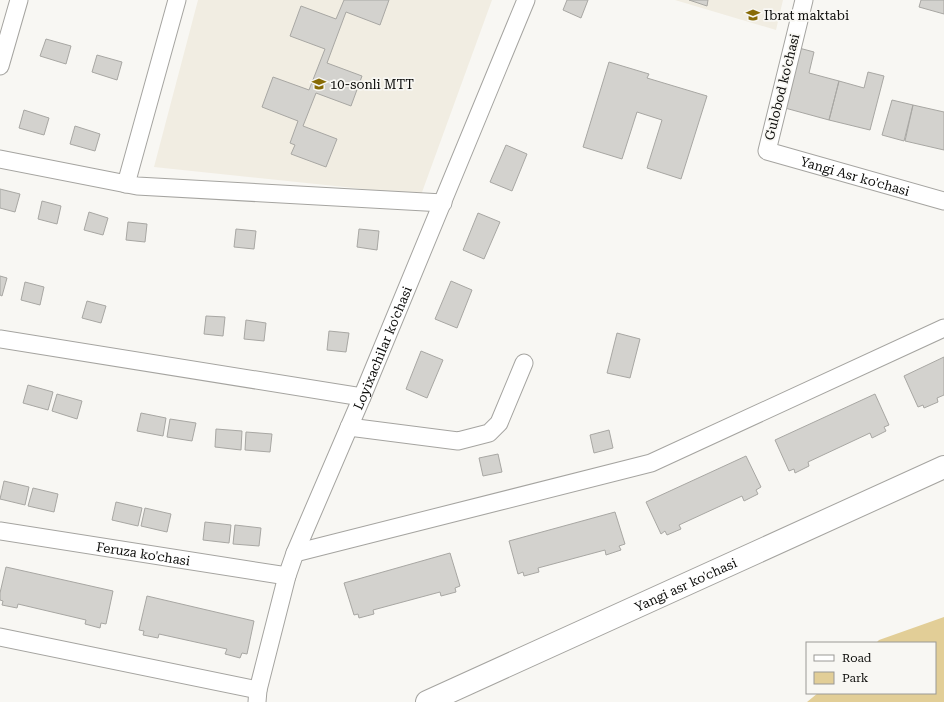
<svg xmlns="http://www.w3.org/2000/svg" width="944" height="702" viewBox="0 0 944 702" font-family="'Roboto Serif',serif">
<style>
.built{fill:#f1ede2}
.green{fill:#e2ce97}
.building{fill:#d3d2ce;stroke:#a8a7a3}
.lines{fill:none;stroke-linecap:round;stroke-linejoin:round}
.street-casing{stroke:#a5a4a0;stroke-width:19}
.secondary-casing{stroke:#a5a4a0;stroke-width:24}
.street{stroke:#fff;stroke-width:17}
.secondary{stroke:#fff;stroke-width:22}
.labels{text-anchor:middle;dominant-baseline:central;stroke-width:3.5;stroke-linejoin:round;paint-order:stroke}
.poi-label{font-size:13px;fill:#0d0d0b;stroke:#f8f7f3;text-anchor:start}
.street-label{font-size:13px;fill:#0d0d0b;stroke:#f8f7f3}
</style>
<rect width="100%" height="100%" fill="#f8f7f3"/>
<!-- built -->
<path class="built" d="M198,0h294l-71,195 -267,-28z
M675,0h108l-7,30z"/>
<!-- green -->
<path class="green" d="M944,617v85h-137l11,-9h117v-50h-59l3,-3z"/>
<!-- building -->
<path class="building" d="M344,0h45l-9,25 -34,-13 -19,51 35,13 -11,30 -35,-13 -13,33 34,13 -11,28 -35,-13 4,-9 -5,-2 8,-22 -36,-14 11,-30 36,13 16,-41 -35,-13 11,-30 35,13z
M567,0h21l-7,18 -18,-8z
M689,0h19l-1,6z
M921,0h23v14l-25,-7z
M46,39l25,7 -5,18 -26,-8z
M799,48l15,4 -5,21 30,8 -10,39 -44,-12z
M97,55l25,7 -5,18 -25,-8z
M609,62l40,12 -2,4 60,18 -26,83 -34,-11 15,-48 -25,-8 -15,47 -39,-12z
M868,72l16,4 -14,54 -41,-10 10,-39 25,7z
M892,100l21,5 -9,36 -22,-6z
M913,105l31,7v38l-39,-9z
M24,110l25,8 -5,17 -25,-7z
M75,126l25,8 -5,17 -25,-7z
M506,145l21,9 -15,37 -22,-9z
M0,189l20,5 -5,18 -15,-4z
M42,201l19,5 -4,18 -19,-5z
M89,212l19,6 -5,17 -19,-5z
M478,213l22,9 -16,37 -21,-9z
M128,222l19,2 -2,18 -19,-2z
M236,229l20,2 -2,18 -20,-2z
M359,229l20,2 -2,19 -20,-3z
M0,276l7,2 -5,18 -2,-1z
M451,281l21,9 -15,38 -22,-9z
M25,282l19,5 -4,18 -19,-5z
M87,301l19,5 -5,17 -19,-5z
M206,316l19,1 -2,19 -19,-2z
M246,320l20,3 -2,18 -20,-2z
M329,331l20,2 -3,19 -19,-2z
M617,333l23,6 -10,39 -23,-5z
M421,351l22,9 -16,38 -21,-9z
M944,357v38l-7,3 1,4 -14,6 -1,-3 -5,2 -14,-31z
M28,385l25,7 -5,18 -25,-7z
M57,394l25,7 -5,18 -25,-8z
M875,394l14,31 -5,2 2,4 -14,7 -2,-5 -62,29 1,4 -14,7 -1,-4 -5,2 -14,-31z
M141,413l25,5 -3,18 -26,-5z
M170,419l26,4 -4,18 -25,-4z
M216,429l26,2 -1,19 -26,-3z
M609,430l4,18 -19,5 -4,-18z
M246,432l26,2 -2,18 -25,-2z
M498,454l4,18 -19,4 -4,-18z
M746,456l15,31 -5,3 2,4 -14,7 -2,-5 -63,29 2,4 -14,6 -2,-4 -4,3 -15,-32z
M4,481l25,6 -4,18 -25,-6z
M33,488l25,6 -4,18 -26,-6z
M116,502l26,6 -4,18 -26,-6z
M145,508l26,6 -4,18 -26,-6z
M615,512l10,32 -6,2 2,4 -15,5 -1,-5 -67,18 1,4 -15,4 -1,-4 -5,2 -9,-33z
M205,522l26,3 -2,18 -26,-3z
M235,525l26,3 -2,18 -26,-2z
M450,553l10,33 -5,2 1,4 -15,4 -1,-4 -67,18 1,4 -15,4 -1,-4 -4,1 -10,-32z
M6,567l107,24 -7,33 -5,-1 -1,5 -15,-4 1,-4 -68,-16 -1,4 -15,-3 1,-4 -3,-1v-7z
M147,596l107,25 -7,33 -5,-1 -2,5 -15,-4 2,-5 -68,-15 -1,4 -15,-3 1,-4 -5,-1z"/>
<g class="lines">
<defs>
<g id="street">
<path id="s1" d="M804,0l-37,151 177,50"/>
<path d="M0,66l19,-66"/>
<path d="M0,159l137,27 306,17"/>
<path d="M126,184l51,-184"/>
<path d="M0,339l362,58"/>
<path d="M349,427l109,14 31,-8 10,-10 25,-60"/>
<path id="s2" d="M0,531l287,45"/>
<path d="M295,553l356,-90 293,-135"/>
<path d="M0,637l258,53"/>
<path id="s3" d="M257,702l1,-12 29,-114 8,-23 67,-156 164,-397"/>
</g>
<g id="secondary">
<path id="s4" d="M427,702l517,-235"/>
</g>
</defs>
<!-- street casing -->
<use href="#street" class="street-casing"/>
<!-- secondary casing -->
<use href="#secondary" class="secondary-casing"/>
<!-- street -->
<use href="#street" class="street"/>
<!-- secondary -->
<use href="#secondary" class="secondary"/>
</g>
<!-- icons -->
<defs>
<symbol id="school-bare" viewBox="-9 -9 18 18"><path d="M0-5L7-2L0 1L-7-2ZM-4 1L0 2.5L4 1V4Q0 6-4 4Z" fill="#876b07" stroke="#f8f7f3" stroke-width="2.5" paint-order="stroke"/></symbol>
</defs>
<g fill-rule="evenodd">
<use href="#school-bare" x="743" y="5" width="20" height="20"/>
<use href="#school-bare" x="309" y="74" width="20" height="20"/>
</g>
<g class="labels">
<!-- poi labels -->
<g class="poi-label">
<text x="764" y="15">Ibrat maktabi</text>
<text x="330" y="84">10-sonli MTT</text>
</g>
<!-- street labels -->
<g class="street-label">
<text transform="translate(782 87) rotate(-76)">Gulobod ko'chasi</text>
<text stroke="none"><textPath href="#s1" startOffset="247">Yangi Asr ko'chasi</textPath></text>
<text stroke="none"><textPath href="#s3" startOffset="377">Loyixachilar ko'chasi</textPath></text>
<text stroke="none"><textPath href="#s2" startOffset="145">Feruza ko'chasi</textPath></text>
<text stroke="none"><textPath href="#s4" startOffset="284">Yangi asr ko'chasi</textPath></text>
</g>
</g>
<!-- legend -->
<rect x="806" y="642" width="130" height="52" fill="#f8f7f3" stroke="#9a9996"/>
<rect x="814" y="655" width="20" height="6" fill="#ffffff" stroke="#9a9996"/>
<text x="842" y="662" font-size="12" fill="#0d0d0b">Road</text>
<rect x="814" y="672" width="20" height="12" fill="#e2ce97" stroke="#9a9996"/>
<text x="842" y="682" font-size="12" fill="#0d0d0b">Park</text>
</svg>
